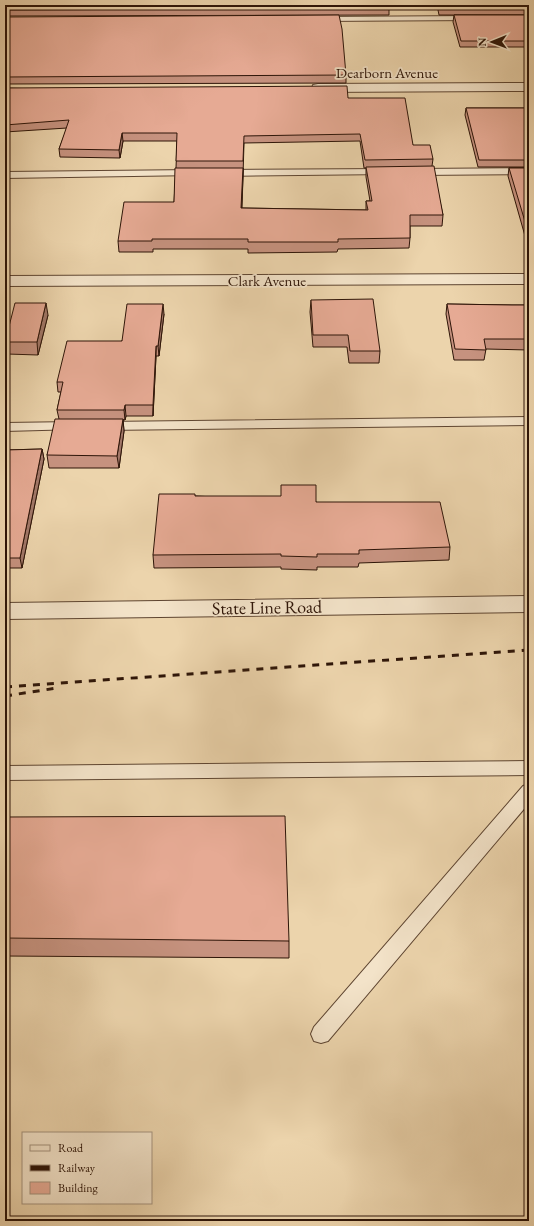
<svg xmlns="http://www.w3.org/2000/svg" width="534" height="1226" viewBox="0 0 534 1226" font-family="'EB Garamond',serif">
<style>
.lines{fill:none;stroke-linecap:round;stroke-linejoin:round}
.service-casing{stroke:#5e4531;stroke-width:2}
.minor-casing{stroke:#5e4531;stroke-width:2}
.service{fill:#f3e3c9;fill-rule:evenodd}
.minor{fill:#f3e3c9;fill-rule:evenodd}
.rail{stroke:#2e1508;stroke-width:3;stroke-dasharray:7 7;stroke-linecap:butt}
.wall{fill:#c6927f;stroke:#2e1508;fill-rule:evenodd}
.shaded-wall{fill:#a17768;stroke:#2e1508}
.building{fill:#e6aa94;stroke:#2e1508}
.labels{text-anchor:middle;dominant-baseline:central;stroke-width:3.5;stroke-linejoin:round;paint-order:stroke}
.far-street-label{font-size:15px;fill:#2e1508;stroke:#f3e3c9}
.street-label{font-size:18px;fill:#2e1508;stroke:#f3e3c9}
</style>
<rect width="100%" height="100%" fill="#ecd4ac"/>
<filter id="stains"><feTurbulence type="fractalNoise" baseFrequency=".005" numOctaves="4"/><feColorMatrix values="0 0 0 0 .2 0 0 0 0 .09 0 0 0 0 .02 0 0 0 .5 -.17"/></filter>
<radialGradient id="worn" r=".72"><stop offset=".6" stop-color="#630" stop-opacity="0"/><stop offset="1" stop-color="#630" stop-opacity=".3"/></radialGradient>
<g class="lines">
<defs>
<path id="service" d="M474,16h3v4l-157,1 -4,-2 4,-2z
M529,168v6l-113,1 -5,-3 5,-3z
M386,169l3,1 2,2 -2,2 -167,2 -5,-3 5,-3z
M194,170l3,1 2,2 -2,2 -192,3v-6z
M529,417v8l-425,5 -5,-1 -1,-3 1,-3 5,-1z
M74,422l5,1 1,3 -1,3 -74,2v-8z
M529,761v14l-524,5v-14z
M529,784v19l-201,238 -7,2 -7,-2 -3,-7 3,-7 209,-241z"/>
<path id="minor" d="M529,83v8l-211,1 -5,-1 -1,-3 1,-3 5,-1z
M529,274v10l-524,2v-10z
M529,596v16l-524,7v-16z"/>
</defs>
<!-- service casing -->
<use href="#service" class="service-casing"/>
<!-- minor casing -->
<use href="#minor" class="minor-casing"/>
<!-- service -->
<use href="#service" class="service"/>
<!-- minor -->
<use href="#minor" class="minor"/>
<!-- rail -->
<path class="rail" d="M5,687l524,-37
M5,696l52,-8"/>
</g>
<!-- wall -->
<path class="wall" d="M5,5l384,3v7l-384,1z
M437,5h92v10h-90z
M454,15h75v32h-69l-7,-25z
M5,17l341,58v8l-341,1z
M5,88l343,10 65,47 20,14 -1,7 11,49 -1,11h-32v12l-1,10 -71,1 -1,3 -89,1v-4h-95v3h-34l-1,-11 56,-39 2,-34 1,-27h-54l-3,17 -60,-1 -1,-8 8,-21 -62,4zM360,141l4,27h2v9l4,24h-4v9l-124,-2 2,-65z
M466,108h63v59h-51l-13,-52z
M509,168h20v75h-2l-19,-67z
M311,300l69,51 -1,12h-30l-2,-16h-34l-3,-35z
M447,304l65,1h17v45l-43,-1 -2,11h-30l-8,-46z
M164,314l-5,42h-3l-3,60h-27l-1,4h-2l1,11 -5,37h-70l-2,-13 12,-36 -2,-9 4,-18h-3l-1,-10z
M48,315l-10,40 -31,-1 -2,-13z
M42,449l2,10 -22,109h-17v-118z
M195,496l121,6 134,45 -1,13 -90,3 -1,4h-41v3l-36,-1v-2l-127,1 -1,-13z
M5,817l284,124v17l-284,-2z"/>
<!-- shaded-wall -->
<path class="shaded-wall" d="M122,133l1,8 -3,17 -1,-8z
M243,168v10l-2,41v-11z
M46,303l2,12 -10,40 -1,-13z
M163,304l1,10 -5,42 -1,-10z
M156,346v10l-3,60v-11z
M125,405l1,11 -1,4 -1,-10z
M123,419l1,12 -5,37 -2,-12z
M42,449l2,10 -22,109 -2,-10z"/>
<!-- building -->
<path class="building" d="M5,5h384v3l-384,2z
M439,5h90v4h-89z
M339,15l3,14 4,46 -341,2v-60z
M454,15h75v26h-68z
M347,86l1,12h57l8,47h17l3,14 -68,1 -5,-26 -116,2 -1,25h-67l1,-28h-55l-3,17 -60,-1 10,-29 -64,5v-37z
M466,108h63v52h-50z
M434,166l9,49h-33v23l-72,1v3h-90v-3h-96v2h-34l6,-39h50l1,-34h68l-2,40 127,2 -2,-9h6l-6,-34z
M509,168h20v67z
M373,299l7,52h-30l-2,-16h-35l-2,-35z
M15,303h31l-9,39h-32z
M127,304h36l-5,42h-2l-3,59h-28l-1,5h-67l6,-28h-6l10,-41h55z
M447,304l65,1h17v34h-45l2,11 -31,-1z
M55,419h68l-6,37 -70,-1z
M42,449l-22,109h-15v-108z
M281,485h35v17h124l10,45 -91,3v4h-42v3l-36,-1v-2l-128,1 6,-61h36v2h86z
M285,816l4,125 -284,-3v-121z"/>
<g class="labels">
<!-- far-street labels -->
<g class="far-street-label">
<text x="387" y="72">Dearborn Avenue</text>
<text x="267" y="280">Clark Avenue</text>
</g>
<!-- street labels -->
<g class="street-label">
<text transform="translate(267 607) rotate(-1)">State Line Road</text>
</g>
</g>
<!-- margin -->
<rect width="534" height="1226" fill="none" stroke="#ecd4ac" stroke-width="20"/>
<rect x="6" y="6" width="522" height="1214" fill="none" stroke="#2e1508" stroke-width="2"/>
<rect x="10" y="10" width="514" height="1206" fill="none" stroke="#2e1508"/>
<!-- legend -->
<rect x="22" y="1132" width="130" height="72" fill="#f3e3c9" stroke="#a4917c"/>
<rect x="30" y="1145" width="20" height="6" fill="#f3e3c9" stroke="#a4917c"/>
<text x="58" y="1152" font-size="12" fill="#2e1508">Road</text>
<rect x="30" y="1165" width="20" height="6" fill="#2e1508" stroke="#a4917c"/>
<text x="58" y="1172" font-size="12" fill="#2e1508">Railway</text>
<rect x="30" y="1182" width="20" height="12" fill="#e6aa94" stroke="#a4917c"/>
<text x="58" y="1192" font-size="12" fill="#2e1508">Building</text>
<!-- north arrow -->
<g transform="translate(492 42) rotate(269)" stroke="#f3e3c9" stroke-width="3" paint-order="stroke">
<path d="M0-3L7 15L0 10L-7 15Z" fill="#2e1508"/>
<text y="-6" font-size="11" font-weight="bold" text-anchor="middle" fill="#2e1508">N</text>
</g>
<rect width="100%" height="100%" filter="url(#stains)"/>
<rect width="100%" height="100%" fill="url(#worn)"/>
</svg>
